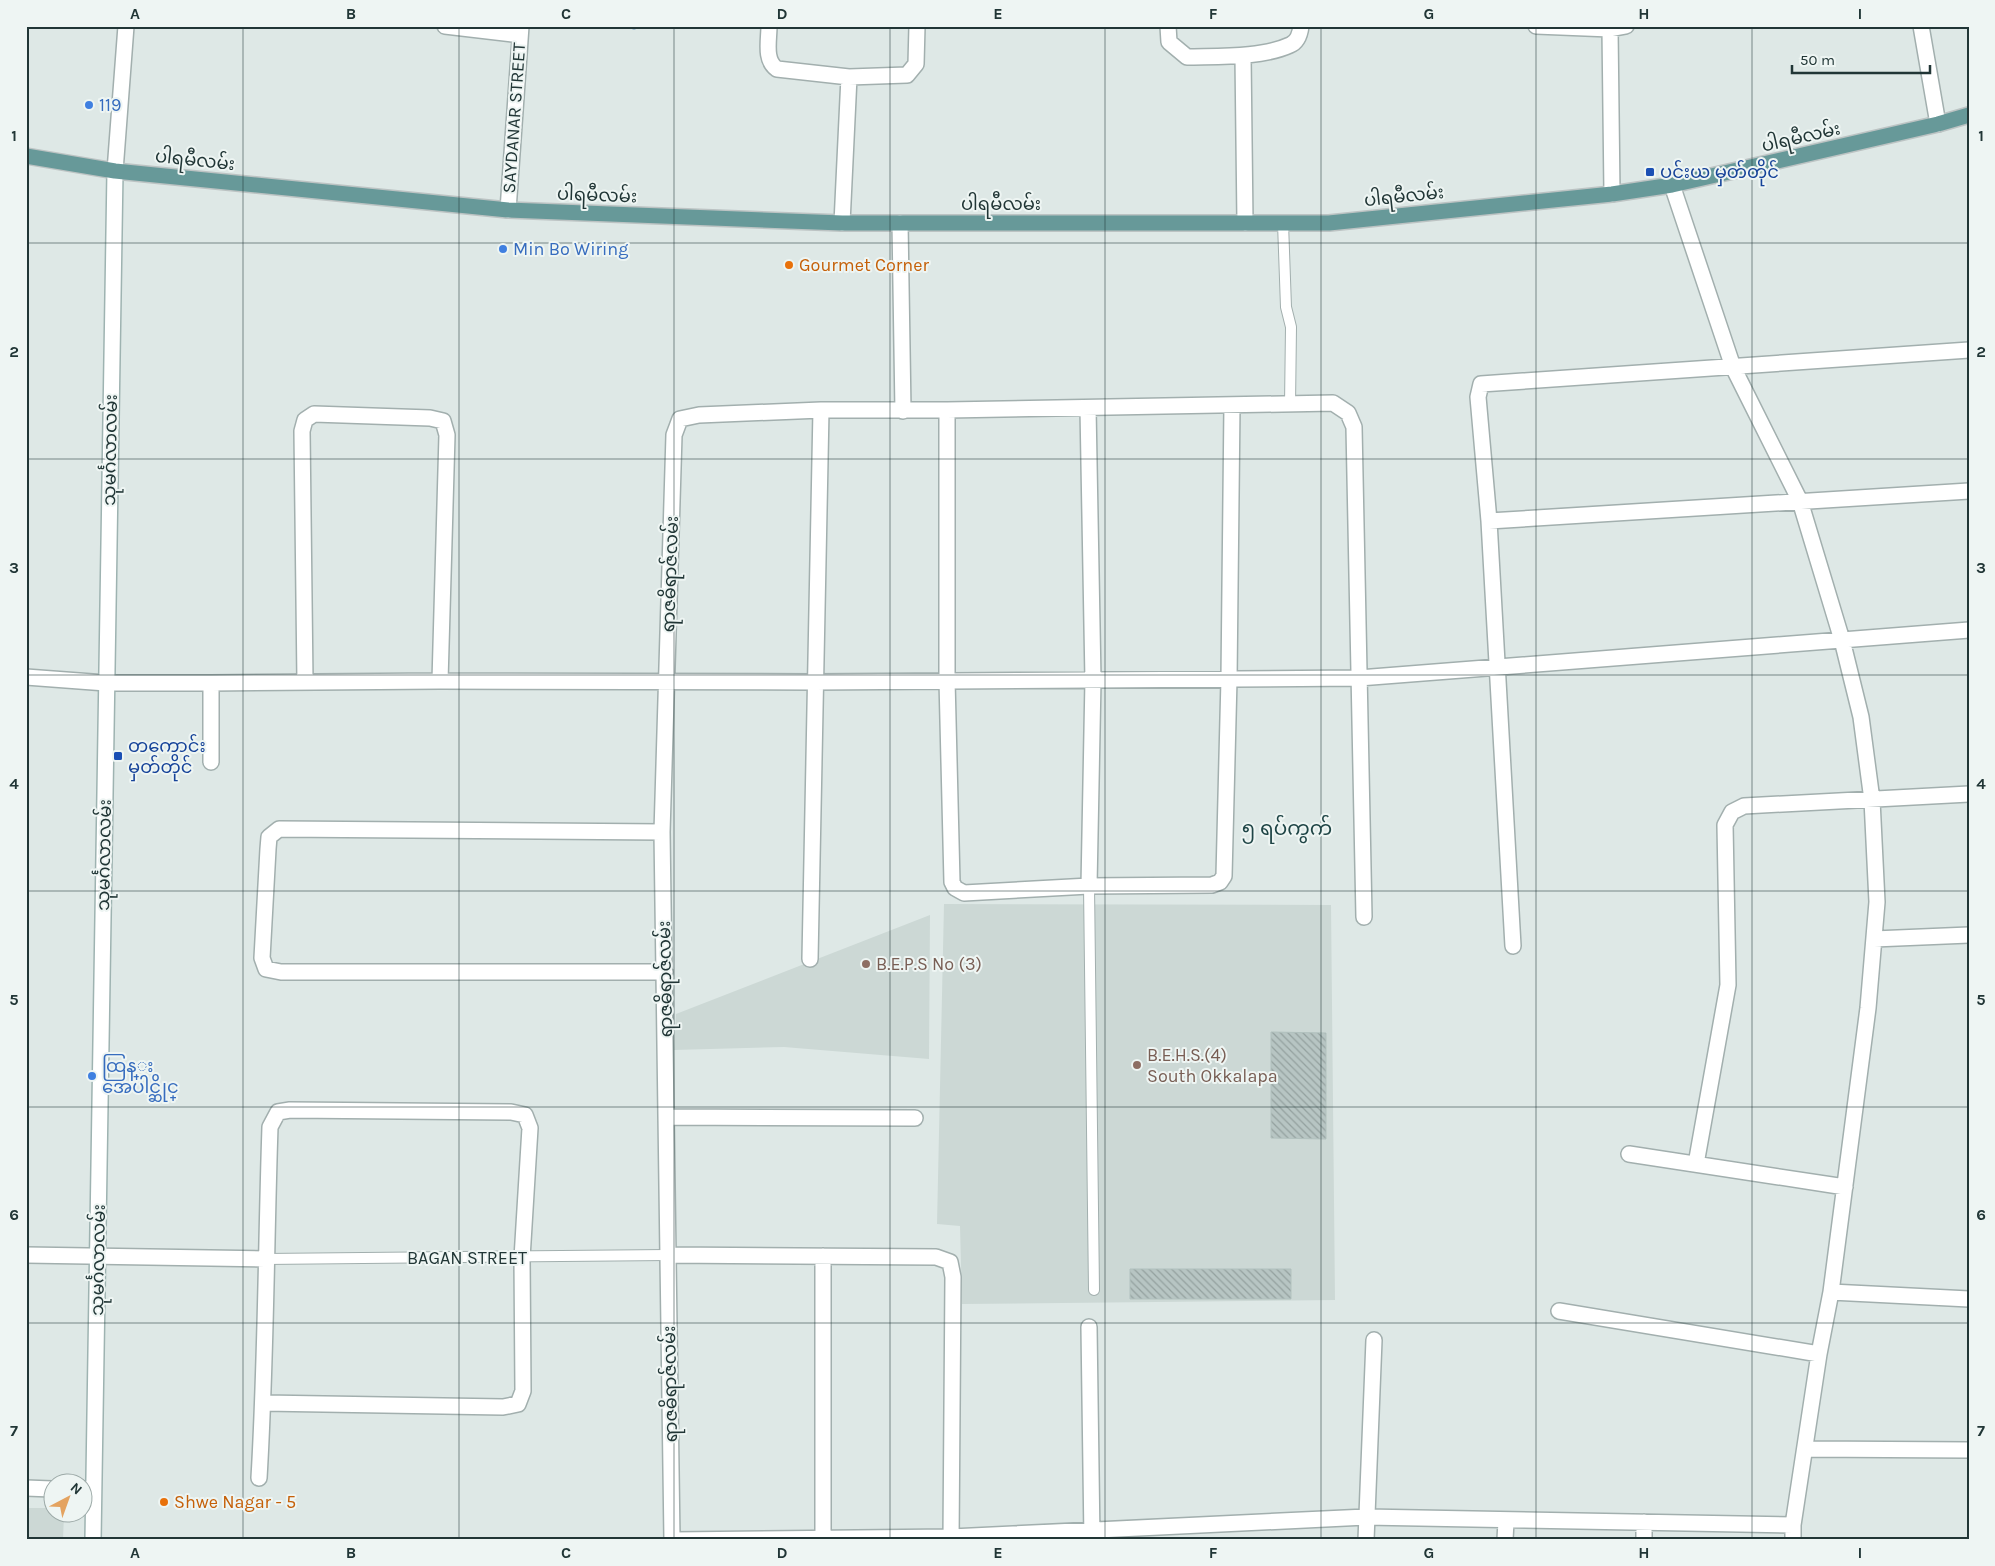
<svg xmlns="http://www.w3.org/2000/svg" width="1995" height="1566" viewBox="0 0 1995 1566" font-family="Karla,'Noto Sans Myanmar',sans-serif">
<style>
.built{fill:#ccd8d5}
.lines{fill:none;stroke-linecap:round;stroke-linejoin:round}
.stream{stroke:#8aafc9;stroke-width:5.5}
.building{fill:url(#building-back-hatch);stroke:#b1c1be}
.service-casing{stroke:#a2afae;stroke-width:12}
.minor-casing{stroke:#a2afae;stroke-width:18}
.secondary-casing{stroke:#9eb3b1;stroke-width:18}
.primary-casing{stroke:#bcc3c3;stroke-width:18}
.service{stroke:#fff;stroke-width:10}
.minor{stroke:#fff;stroke-width:15}
.secondary{stroke:#fff;stroke-width:15}
.primary{stroke:#679999;stroke-width:15}
.grid{fill:none;stroke:#213636;stroke-width:1;stroke-opacity:0.55}
.shop-dot{fill:#3f7fe0;stroke:#eef5f3;stroke-width:2}
.transit-dot{fill:#1a4fb4;stroke:#eef5f3;stroke-width:2}
.food-dot{fill:#e8710a;stroke:#eef5f3;stroke-width:2}
.education-dot{fill:#8d6e63;stroke:#eef5f3;stroke-width:2}
.labels{text-anchor:middle;dominant-baseline:central;stroke-width:4;stroke-linejoin:round;paint-order:stroke}
.shop-label{font-size:18px;fill:#366cbe;stroke:#eef5f3;text-anchor:start}
.street-label{font-size:18px;fill:#213636;stroke:#eef5f3}
.transit-label{font-size:18px;fill:#164399;stroke:#eef5f3;text-anchor:start}
.food-label{font-size:18px;fill:#c56008;stroke:#eef5f3;text-anchor:start}
.education-label{font-size:18px;fill:#785e54;stroke:#eef5f3;text-anchor:start}
.quarter-label{font-size:20px;fill:#1f4546;stroke:#eef5f3}
.neatline{fill:none;stroke:#213636;stroke-width:2}
.grid-label{font-size:16px;text-anchor:middle;font-weight:bold;fill:#213636}
</style>
<defs>
<pattern id="building-back-hatch" width="6" height="6" patternUnits="userSpaceOnUse" patternTransform="scale(1.25)"><rect width="6" height="6" fill="#b7c5c3"/><path d="M-1 5l2 2M0 0l6 6M5-1l2 2" fill="none" stroke="#94a19f"/></pattern>
</defs>
<rect width="100%" height="100%" fill="#dee8e6"/>
<!-- built -->
<path class="built" d="M944,904l387,1 4,395 -373,4 -2,-78 -23,-2z
M930,915l-1,144 -145,-12 -110,3 2,-36z
M26,1508h26v6h12l-1,26h-37z"/>
<g class="lines">
<!-- stream -->
<path class="stream" d="M634,26v1"/>
</g>
<!-- building -->
<path class="building" d="M1271,1032l55,1v106l-55,-1z
M1130,1269h161v30h-161z"/>
<g class="lines">
<defs>
<path id="service" d="M1283,223l3,84 5,20 -1,78
M1089,886l5,404
M265,1259l403,-4"/>
<path id="minor" d="M445,26l75,9
M769,26c0,15 -5,34 8,43l72,8 58,-2 9,-11 1,-38
M1168,26l1,16 18,15c30,-1 75,1 103,-12 8,-3 10,-11 11,-19
M1536,26l74,3 16,-3
M1921,26l17,98
M1610,29l2,165
M1243,56l2,167
M115,171l11,-145
M1672,185l61,182 67,134 42,139 19,77 11,83 5,102 -9,106 -37,284 -12,62 -26,171v15
M508,210l13,-184
M842,223l7,-146
M900,223l3,188
M1088,408l5,272 -4,206
M947,410v270l5,202 3,6 9,5 125,-7 123,-1 8,-3 4,-6 5,-197 3,-274
M1489,521l480,-30
M26,677l80,6h105l229,-2 374,1 545,-4 610,-48
M305,682l-3,-251 3,-11 9,-6 116,4 13,3 4,14 -7,246
M211,762v-79
M662,832l-383,-3 -10,8 -1,12 -6,109 4,11 15,3h384
M1874,939l95,-4
M1513,946l-24,-425 -11,-124 3,-13 488,-34
M810,959l11,-549
M667,1117l248,1
M1629,1154l216,33
M1696,1164l32,-179 -3,-160 7,-13 12,-6 225,-12
M26,1255l239,4
M668,1255l268,2 14,5 3,15 -2,263
M1831,1292l138,7
M1559,1311l260,43
M1089,1327l3,213
M1806,1449l163,1
M259,1478c7,-117 7,-234 11,-351l8,-15 12,-2 221,2 14,3 5,13 -8,130 1,133 -5,13 -15,3 -239,-4
M26,1488l26,1
M82,1489h11
M672,1540l-10,-708 12,-397 6,-16 19,-4 122,-5h126l386,-7 15,10 6,14 10,490
M674,1540l277,-3 415,-20 427,8
M823,1540v-284
M1366,1540l8,-200
M1505,1540l1,-19
M1644,1540v-18"/>
<path id="secondary" d="M93,1540l22,-1369"/>
<path id="primary" d="M26,156l89,15 393,39 334,13h487l283,-29 60,-9 266,-61 31,-9"/>
</defs>
<!-- service casing -->
<use href="#service" class="service-casing"/>
<!-- minor casing -->
<use href="#minor" class="minor-casing"/>
<!-- secondary casing -->
<use href="#secondary" class="secondary-casing"/>
<!-- primary casing -->
<use href="#primary" class="primary-casing"/>
<!-- service -->
<use href="#service" class="service"/>
<!-- minor -->
<use href="#minor" class="minor"/>
<!-- secondary -->
<use href="#secondary" class="secondary"/>
<!-- primary -->
<use href="#primary" class="primary"/>
</g>
<!-- grid -->
<path class="grid" d="M243,26v1514M459,26v1514M674,26v1514M890,26v1514M1105,26v1514M1321,26v1514M1536,26v1514M1752,26v1514M26,243h1943M26,459h1943M26,675h1943M26,891h1943M26,1107h1943M26,1323h1943"/>
<!-- markers -->
<g class="shop-dot">
<circle cx="89" cy="105" r="5"/>
<circle cx="503" cy="249" r="5"/>
<circle cx="92" cy="1076" r="5"/>
</g>
<g class="transit-dot">
<rect x="1645" y="167" width="10" height="10" rx="2.5"/>
<rect x="113" y="751" width="10" height="10" rx="2.5"/>
</g>
<g class="food-dot">
<circle cx="789" cy="265" r="5"/>
<circle cx="164" cy="1502" r="5"/>
</g>
<g class="education-dot">
<circle cx="866" cy="964" r="5"/>
<circle cx="1137" cy="1065" r="5"/>
</g>
<g class="labels">
<!-- shop labels -->
<g class="shop-label">
<text x="99" y="105">119</text>
<text x="513" y="249">Min Bo Wiring</text>
<text x="102" y="1066">ထြန္း<tspan x="102" dy="21">အေပါင္ဆိုင္</tspan></text>
</g>
<!-- street labels -->
<g class="street-label">
<text transform="translate(514 118) rotate(-86)">SAYDANAR STREET</text>
<text transform="translate(1801 137) rotate(-13)">ပါရမီလမ်း</text>
<text transform="translate(195 160) rotate(6)">ပါရမီလမ်း</text>
<text transform="translate(597 195) rotate(2)">ပါရမီလမ်း</text>
<text transform="translate(1404 196) rotate(-6)">ပါရမီလမ်း</text>
<text x="1001" y="204">ပါရမီလမ်း</text>
<text transform="translate(110 450) rotate(-89)">သုမင်္ဂလာလမ်း</text>
<text transform="translate(670 574) rotate(-88)">ရာဇဓိရာဇ်လမ်း</text>
<text transform="translate(104 855) rotate(-89)">သုမင်္ဂလာလမ်း</text>
<text transform="translate(665 979) rotate(-91)">ရာဇဓိရာဇ်လမ်း</text>
<text x="467" y="1258">BAGAN STREET</text>
<text transform="translate(98 1260) rotate(-89)">သုမင်္ဂလာလမ်း</text>
<text transform="translate(670 1384) rotate(-91)">ရာဇဓိရာဇ်လမ်း</text>
</g>
<!-- transit labels -->
<g class="transit-label">
<text x="1660" y="172">ပင်းယ မှတ်တိုင်</text>
<text x="128" y="746">တကောင်း<tspan x="128" dy="21">မှတ်တိုင်</tspan></text>
</g>
<!-- food labels -->
<g class="food-label">
<text x="799" y="265">Gourmet Corner</text>
<text x="174" y="1502">Shwe Nagar - 5</text>
</g>
<!-- education labels -->
<g class="education-label">
<text x="876" y="964">B.E.P.S No (3)</text>
<text x="1147" y="1055">B.E.H.S.(4)<tspan x="1147" dy="21">South Okkalapa</tspan></text>
</g>
<!-- quarter labels -->
<g class="quarter-label">
<text x="1287" y="828">၅ ရပ်ကွက်</text>
</g>
</g>
<!-- border -->
<rect width="1995" height="1566" fill="none" stroke="#eef5f3" stroke-width="55"/>
<!-- north arrow -->
<g transform="translate(68 1498) rotate(41)"><circle r="24" fill="#eef5f3" stroke="#9ca9a7"/>
<path d="M0-4L9 19L0 12L-9 19Z" fill="#e4a360"/>
<text y="-8" font-size="14" font-weight="bold" text-anchor="middle" fill="#213636">N</text>
</g>
<!-- scale -->
<path d="M1792 65v8h138v-8" fill="none" stroke="#213636" stroke-width="2.5"/>
<text x="1800" y="65" font-size="15" fill="#213636" stroke="#eef5f3" stroke-width="4" paint-order="stroke">50 m</text>
<rect x="28" y="28" width="1940" height="1510" class="neatline"/>
<g class="grid-label">
<text x="135" y="19">A</text>
<text x="351" y="19">B</text>
<text x="566" y="19">C</text>
<text x="782" y="19">D</text>
<text x="998" y="19">E</text>
<text x="1213" y="19">F</text>
<text x="1429" y="19">G</text>
<text x="1644" y="19">H</text>
<text x="1860" y="19">I</text>
<text x="14" y="141">1</text>
<text x="1981" y="141">1</text>
<text x="14" y="357">2</text>
<text x="1981" y="357">2</text>
<text x="14" y="573">3</text>
<text x="1981" y="573">3</text>
<text x="14" y="789">4</text>
<text x="1981" y="789">4</text>
<text x="14" y="1005">5</text>
<text x="1981" y="1005">5</text>
<text x="14" y="1220">6</text>
<text x="1981" y="1220">6</text>
<text x="14" y="1436">7</text>
<text x="1981" y="1436">7</text>
<text x="135" y="1558">A</text>
<text x="351" y="1558">B</text>
<text x="566" y="1558">C</text>
<text x="782" y="1558">D</text>
<text x="998" y="1558">E</text>
<text x="1213" y="1558">F</text>
<text x="1429" y="1558">G</text>
<text x="1644" y="1558">H</text>
<text x="1860" y="1558">I</text>
</g>
</svg>
